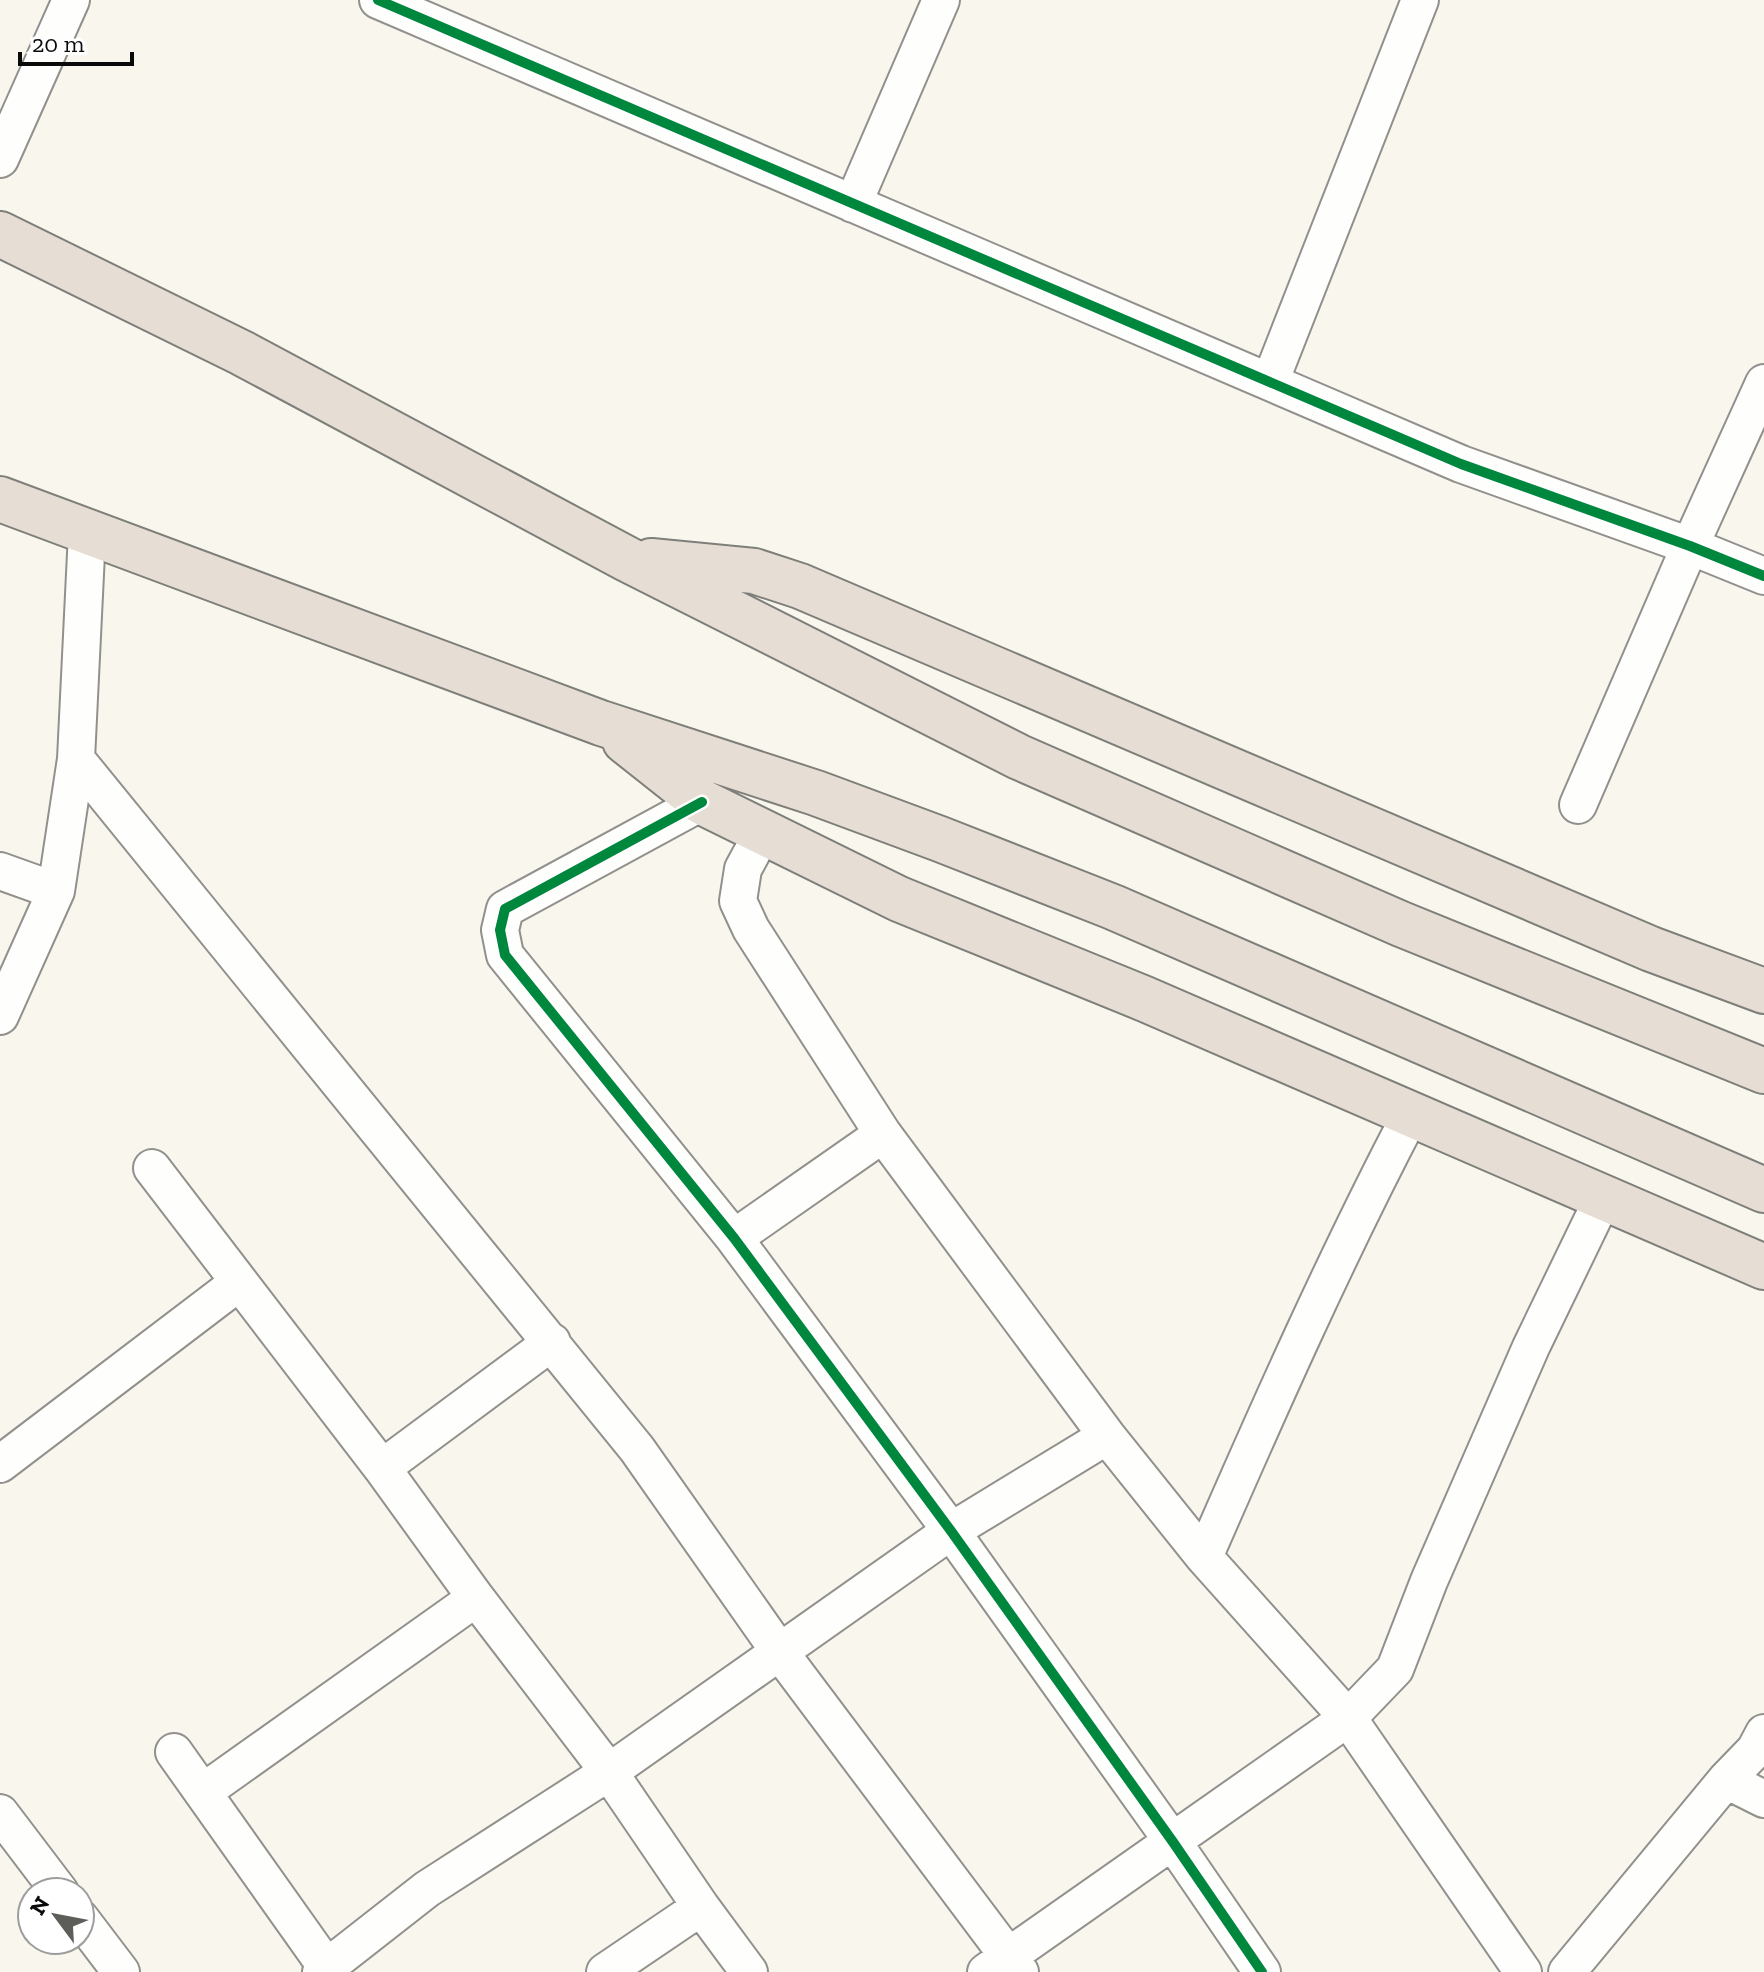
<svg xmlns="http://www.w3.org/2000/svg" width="1764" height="1972" viewBox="0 0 1764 1972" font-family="'Zilla Slab',serif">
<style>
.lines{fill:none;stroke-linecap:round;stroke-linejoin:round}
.street-casing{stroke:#91908c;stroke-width:40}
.highway-casing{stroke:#7e7e7a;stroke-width:48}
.street{stroke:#fefefc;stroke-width:36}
.highway{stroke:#e6ded4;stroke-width:44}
.cycleway-casing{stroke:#fff;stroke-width:15}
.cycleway{stroke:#00873e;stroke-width:10}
</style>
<rect width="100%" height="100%" fill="#f8f6ed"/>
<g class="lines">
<defs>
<path id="street" d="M378,0l1083,464 229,82 74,30
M0,159l71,-159
M853,204l88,-204
M1270,382l150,-382
M76,759l561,690 142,202 241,321
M702,802l-197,107 -5,21 5,25 229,283 217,293 222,311 89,130
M1578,805l112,-259 74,-163
M763,832l-20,37 -5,32 13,28 132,205 224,302 97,121 144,161 175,254
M0,871l56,20
M0,1016l56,-125 20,-132 11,-226
M152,1168l230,300 94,130 133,174 92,135 48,65
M734,1238l149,-104
M0,1464l238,-181
M382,1468l170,-126
M1204,1557c65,-149 131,-298 207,-443
M174,1752l156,220
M1726,1780l38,19
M203,1792l273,-194
M0,1813l60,79
M80,1918l41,54
M321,1972l106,-83 182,-117 342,-241 156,-95
M605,1972l96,-65
M986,1972l362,-254 47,-49 34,-88 102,-234 72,-149
M1567,1972l159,-192 29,-30 9,-17"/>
<path id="highway" d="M0,234l242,119 385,206 392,198 382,167 363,147
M0,499l601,224 215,70 124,46 173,68 651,283
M651,561l103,10 46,15 851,363 113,42
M625,741l77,61 197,97 246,100 619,268"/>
</defs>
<!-- street casing -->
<use href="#street" class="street-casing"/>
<!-- highway casing -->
<use href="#highway" class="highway-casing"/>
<!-- street -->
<use href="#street" class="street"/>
<!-- highway -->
<use href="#highway" class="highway"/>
<defs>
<path id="cycleway" d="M378,0l1083,464 229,82 74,30
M702,802l-197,107 -5,21 5,25 229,283 217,293 222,311 89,130"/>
</defs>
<!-- cycleway casing -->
<use href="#cycleway" class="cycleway-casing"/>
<!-- cycleway -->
<use href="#cycleway" class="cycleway"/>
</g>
<!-- north arrow -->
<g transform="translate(56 1916) rotate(302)"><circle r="38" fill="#ffffff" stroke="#9d9d9d" stroke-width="2"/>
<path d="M0-6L14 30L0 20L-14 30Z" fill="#5d5d59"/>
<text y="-12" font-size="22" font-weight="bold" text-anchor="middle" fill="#0a0a0a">N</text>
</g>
<!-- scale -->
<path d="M20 52v12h112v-12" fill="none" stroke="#0a0a0a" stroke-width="4"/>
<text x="32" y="52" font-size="24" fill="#0a0a0a" stroke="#ffffff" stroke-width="6" paint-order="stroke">20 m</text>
</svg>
